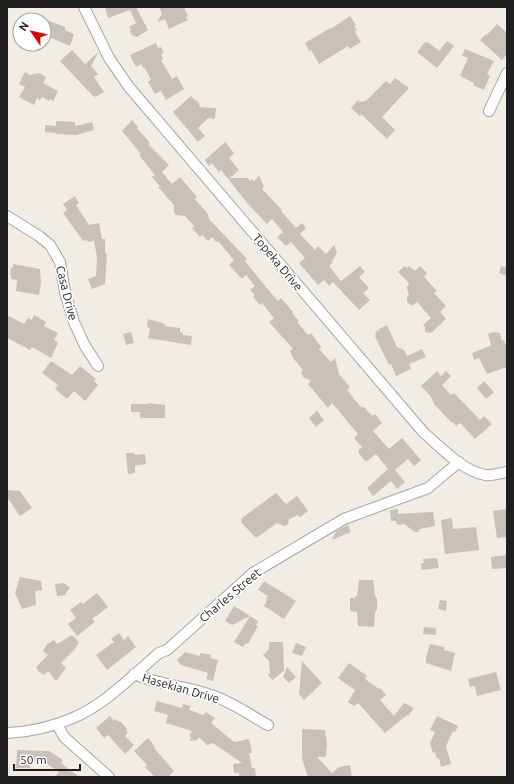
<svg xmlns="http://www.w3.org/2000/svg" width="514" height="784" viewBox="0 0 514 784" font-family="Ubuntu,sans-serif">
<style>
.building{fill:#c9c0b7}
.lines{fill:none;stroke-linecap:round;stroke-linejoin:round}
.minor-casing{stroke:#a6a6a6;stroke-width:12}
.minor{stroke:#fff;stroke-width:10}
.labels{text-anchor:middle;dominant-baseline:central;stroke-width:3.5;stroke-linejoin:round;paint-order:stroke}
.street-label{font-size:12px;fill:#1f1f1f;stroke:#fff}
</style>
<rect width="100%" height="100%" fill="#f1ede4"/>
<!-- building -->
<path class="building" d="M105,7h31l12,23 -11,7 -4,-1 -3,-4 1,-3 -2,-2 7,-4 -6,-13 -22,8z
M159,7h25l4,9 -2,1 2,3 -19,9 -4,-10 -8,3 5,-8z
M350,16l6,9 -2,1 3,4 -2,2 6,10 -11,7 -2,-3 -29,18 -8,-14 -2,1 -4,-8 25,-15h2z
M44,19l21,8v3l9,4 -4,12 -21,-9 1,-1 -6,-3z
M497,24l10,9v21l-5,6 -22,-20 6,-6 1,1z
M447,41l7,5 -17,22 -20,-16 8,-10 2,1 1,-1 11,9z
M156,43l2,5 3,-1 3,6 -3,1 2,5 -2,1 11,19 5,-3 7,13 -18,11 -5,-9 -6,3 -7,-12 3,-2 -6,-12 -1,1 -3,-5 -5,3 -6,-12z
M465,49l29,12 -7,13 3,2 -6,14 -11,-5 1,-2 -14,-7 8,-18 -6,-2z
M72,50l13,14 12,-11h1l-7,13 7,8 -4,3 10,15 -9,5 -1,-1h-1l-33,-35z
M25,72l5,3 9,-2 7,4 -3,6 15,8 -5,10 -3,-2 -1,2 -7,-4 -2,3 -3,-2 -3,7 -15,-8 6,-10 -6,-3z
M395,78l14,10 -27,29 13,13 -8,9 -26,-25 -1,2 -9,-8 7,-8 2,2 6,-1 20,-20 4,3z
M191,96l5,5h2l2,6 16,1 -1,11 -7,-1 -10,10 7,8 -7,6 -25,-30z
M132,120l6,7 -1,1 13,15 -2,1 21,21 -7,7 10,12 8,-7 17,20 -2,2 13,15 1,5 38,40 -2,2 20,25 13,15 3,-3 12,14 -1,1 7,8 -2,1 11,13 3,-2 10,14 -2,2 12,13 4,-4 4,16 11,13 -3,3 6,7h-1l10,11 1,-2 9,10 3,-2 7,9 -9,8 16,18 13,-11 19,22 -7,6 -6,-7 -13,11 10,12 -8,7 -6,-8 -18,15 -6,-8 21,-19 -12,-15 -9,7 -1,-1 -1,1 -7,-9 1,-1 -1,-1 4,-3 -8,-9 4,-4 -26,-31 -4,5 -20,-24 3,-3 -8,-4 -2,-5 2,-2 -10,-12 -3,-7 3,-2 -24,-27 5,-4 -12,-15 -2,2 -7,-8 2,-2 -5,-5 5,-4 -9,-11 -4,4 -13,-14 5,-5 -16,-19 -2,1 -4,-5 -4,4 -6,-6 -2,2 -8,-9 2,-2 -9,-10 -9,-1 -2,-3v-7l-16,-18 2,-1 -8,-9 3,-2 -16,-20 2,-1 -19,-23z
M56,121l19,1v4l17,-4 2,8 -18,5 -20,-1v-1l-11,-1v-7l11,1z
M225,142l9,11 -5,5 10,12 -9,8h18l2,3 2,-2 2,2 5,-5 5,10 -2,3 20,21 -1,1 15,17 6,-5 4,5 -6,6 15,16 3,-4 8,8 8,-9 3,8 -5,8 1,1 -4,4 12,15 19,-15 5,6 -6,5 10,11 -6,5 7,7 -11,10 -26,-28 -4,4 -5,-6 -6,5 -19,-22 6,-5 -14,-16 -5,4 -9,-9 6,-5 -11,-13 -5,5 -19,-20 -27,-34 -2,2 -7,-9 -3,3 -4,-6z
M75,196l4,7 -3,2 13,20 10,-2 3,16h3v15l2,-1 -2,31 -13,5 -4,-10 8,-3 1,-19 -3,-16 -6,1 -1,-2 -4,1 -20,-28 4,-3 -4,-6z
M13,264l27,5 1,14 -2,12 -23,-4 1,-11 -6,-1v-4h-1l1,-8 2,1z
M404,266l3,2 2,-2 6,5 5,-5 7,7 -3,4 13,14 -3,2 12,13 -6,6 6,7 -15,14 -6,-1v-5l-2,-2 8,-7 -14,-16 -5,4 -5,-4v-5l2,-2 -2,-7 2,-5 -11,-11z
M501,266l6,2v8l-8,-3z
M7,315l17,9 4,-6 4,2 2,-5 12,7 -2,4 14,7 -4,7 4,3 -7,15 -19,-11 -2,3 -23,-12z
M148,319l17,5 -1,2 16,2v4l3,1v2l9,1 -1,9 -43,-7 2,-10 -3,-1z
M387,325l10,22 7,3 3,6 15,-7 4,8 -17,7 2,5 -15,7 -5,-12 -2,1 -5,-10 -9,-19 1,-1 -1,-3 5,-2 -1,-1z
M131,332l3,11 -8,2 -3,-11z
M493,332l7,1 2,8 2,-1 3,9v18l-20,7 -8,-16 -5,2 -2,-7 18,-7 1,-1 -3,-11z
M51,361l21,14 8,-9 16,13 -2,2 4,4 -13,16 -11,-10 -7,8 -12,-10 3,-4 -16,-12z
M437,371l4,5 5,-5 5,5 -9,9 9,10 3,-2 26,27 4,-4 8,8 -17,15 -15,-16 -4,3 -3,-4 -1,1 -18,-19 -2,-6 -11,-12z
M484,381l10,11 -8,7 -9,-11z
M148,403l17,2v13h-25v-6h-9v-8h17z
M317,411l7,9 -8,7 -7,-9z
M126,453h8l1,2 10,-1 1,10 -11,2v7l-7,1z
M7,490l13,1 12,17 -12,8 -11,-16 -2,-1z
M276,493l10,11 11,-8 11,15 -8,6 -2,-2 -9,4 -1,5 -2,2h-2l-7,-3 -21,15 -15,-16 1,-4z
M398,509v5l35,-2 2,14 -15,3 -2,3h-3l-11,-8 -6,1v-2l-2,1v-3h-5l-1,-11z
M506,509l1,5v23l-10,1 -4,-27z
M452,518l1,11 23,-2 3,23 -34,4 -4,-34z
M348,525l3,7 -19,8 4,-9z
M506,555l1,13 -15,1 -1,-12z
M437,558l2,10 -17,2 -1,-7h3l-1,-4z
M20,577l21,4 1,9 -7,1 1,14 -14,4 -7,-16z
M359,580h14l2,16 2,2v12l-2,2 -1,15 -16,-1 -1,-14 -7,-1v-13h6l-1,-2h2z
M264,581l32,20 -12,18 -20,-13 3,-6 -1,-1 2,-3 -10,-6z
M64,583l6,5 -4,5v2l-9,1 -2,-12z
M97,593l11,14 -16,12 3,3 -18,14 -9,-12 8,-6 -6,-8 11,-8 2,2z
M440,600l7,1 -1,10 -8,-2z
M234,606l16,10 -18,9 -7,-4z
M250,616l8,5 -2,4 2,1 -10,18 -2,-1 -3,4 -9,-5z
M424,627l12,1v7l-13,-1z
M119,633l5,7 4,-4 8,11 -29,23 -11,-15 18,-13 -3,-3z
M72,635l7,7 -4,7 -14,14 5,5 -10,13 -8,-10 -4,4 -5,-3 -3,-5 12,-12 -5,-4 4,-7 7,-4 3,4z
M269,642h14l1,29 -12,9 -4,-5 2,-2 -1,-12 -6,-6 6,-6z
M296,643l10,4 -4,9 -10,-3z
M430,644l14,3v3l11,3 -4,18 -25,-8v-6z
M185,652l15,4v-3l11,2 -1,3 8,2 -5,21 -7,-2 2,-6 -27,-8 -4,-5z
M302,661l20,22 -18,17 -5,-6z
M349,663l18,13 -2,3 14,10 1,-1 6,7 -6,5 14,16 10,-13 10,5 -6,8 -1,-1 -22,18 -27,-30 -4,3 -6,-4 7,-12 -17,-12z
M287,667l9,10 -7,6 -6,-6z
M496,672l5,18 -24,6 -2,-10 -5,1 -2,-8z
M157,701l25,7 1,-4 8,2 -2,4 15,5 2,-3 9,6 -4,5 23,19 15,-3 3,14h-3l3,15h3l1,9h-16l-1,-4h-5l-1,-9 9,-1 -29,-20 -6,2 -8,-8 -3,4 -1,-1 -5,1 1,-4 -2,-1 3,-5 -26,-8 2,-8 -14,-4z
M110,716l4,5 2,-2 3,3 1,-1 7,8 -1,1 2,2 -3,4 9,9 -9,9 -17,-19 -4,3 -8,-10z
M437,716l21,10 -3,6 -2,-1 -7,15 5,18 -10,3 -2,-9 -2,1 -2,-7 -2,1 -3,-10 5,-11 -5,-2z
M302,729l23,1 2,14 -1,13h-9l15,16 7,-6 11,-2 2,12h-44l-6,-19z
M148,738l5,6 2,5 19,22 -6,6h-13l-10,-10 2,-2 -13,-14z
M17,750l32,1 14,9 -2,3 18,14h-24l4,-5 -16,-11h-12l-1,7h-14z"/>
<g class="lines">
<defs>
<path id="minor" d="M84,7l25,51 20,29 295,346c18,15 37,37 61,42 7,1 15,-2 22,-3
M489,111l18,-38
M7,216l32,20 11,9 10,17 5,30 9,30 11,24 13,20
M134,674c25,11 52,12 77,21 21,7 39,20 57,30
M57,724l7,13 45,40
M7,733c22,-1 45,-6 66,-15 33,-14 59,-42 86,-65l8,-3 86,-77 91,-54 84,-31 31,-26"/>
</defs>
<!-- minor casing -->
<use href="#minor" class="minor-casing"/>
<!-- minor -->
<use href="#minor" class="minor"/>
</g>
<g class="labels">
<!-- street labels -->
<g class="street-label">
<text transform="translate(278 262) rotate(50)">Topeka Drive</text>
<text transform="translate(67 293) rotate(76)">Casa Drive</text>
<text transform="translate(230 595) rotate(-40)">Charles Street</text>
<text transform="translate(181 688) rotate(16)">Hasekian Drive</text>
</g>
</g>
<!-- border -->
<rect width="514" height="784" fill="none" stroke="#1f1f1f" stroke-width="16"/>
<!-- north arrow -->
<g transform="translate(32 32) rotate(304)"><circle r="19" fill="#ffffff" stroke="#a5a5a5"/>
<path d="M0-3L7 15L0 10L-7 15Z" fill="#ce0800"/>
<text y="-6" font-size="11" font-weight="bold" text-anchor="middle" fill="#1f1f1f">N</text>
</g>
<!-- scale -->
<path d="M14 764v6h66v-6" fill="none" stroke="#1f1f1f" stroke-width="2"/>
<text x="20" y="764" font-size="12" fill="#1f1f1f" stroke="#ffffff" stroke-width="3" paint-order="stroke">50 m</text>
</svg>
